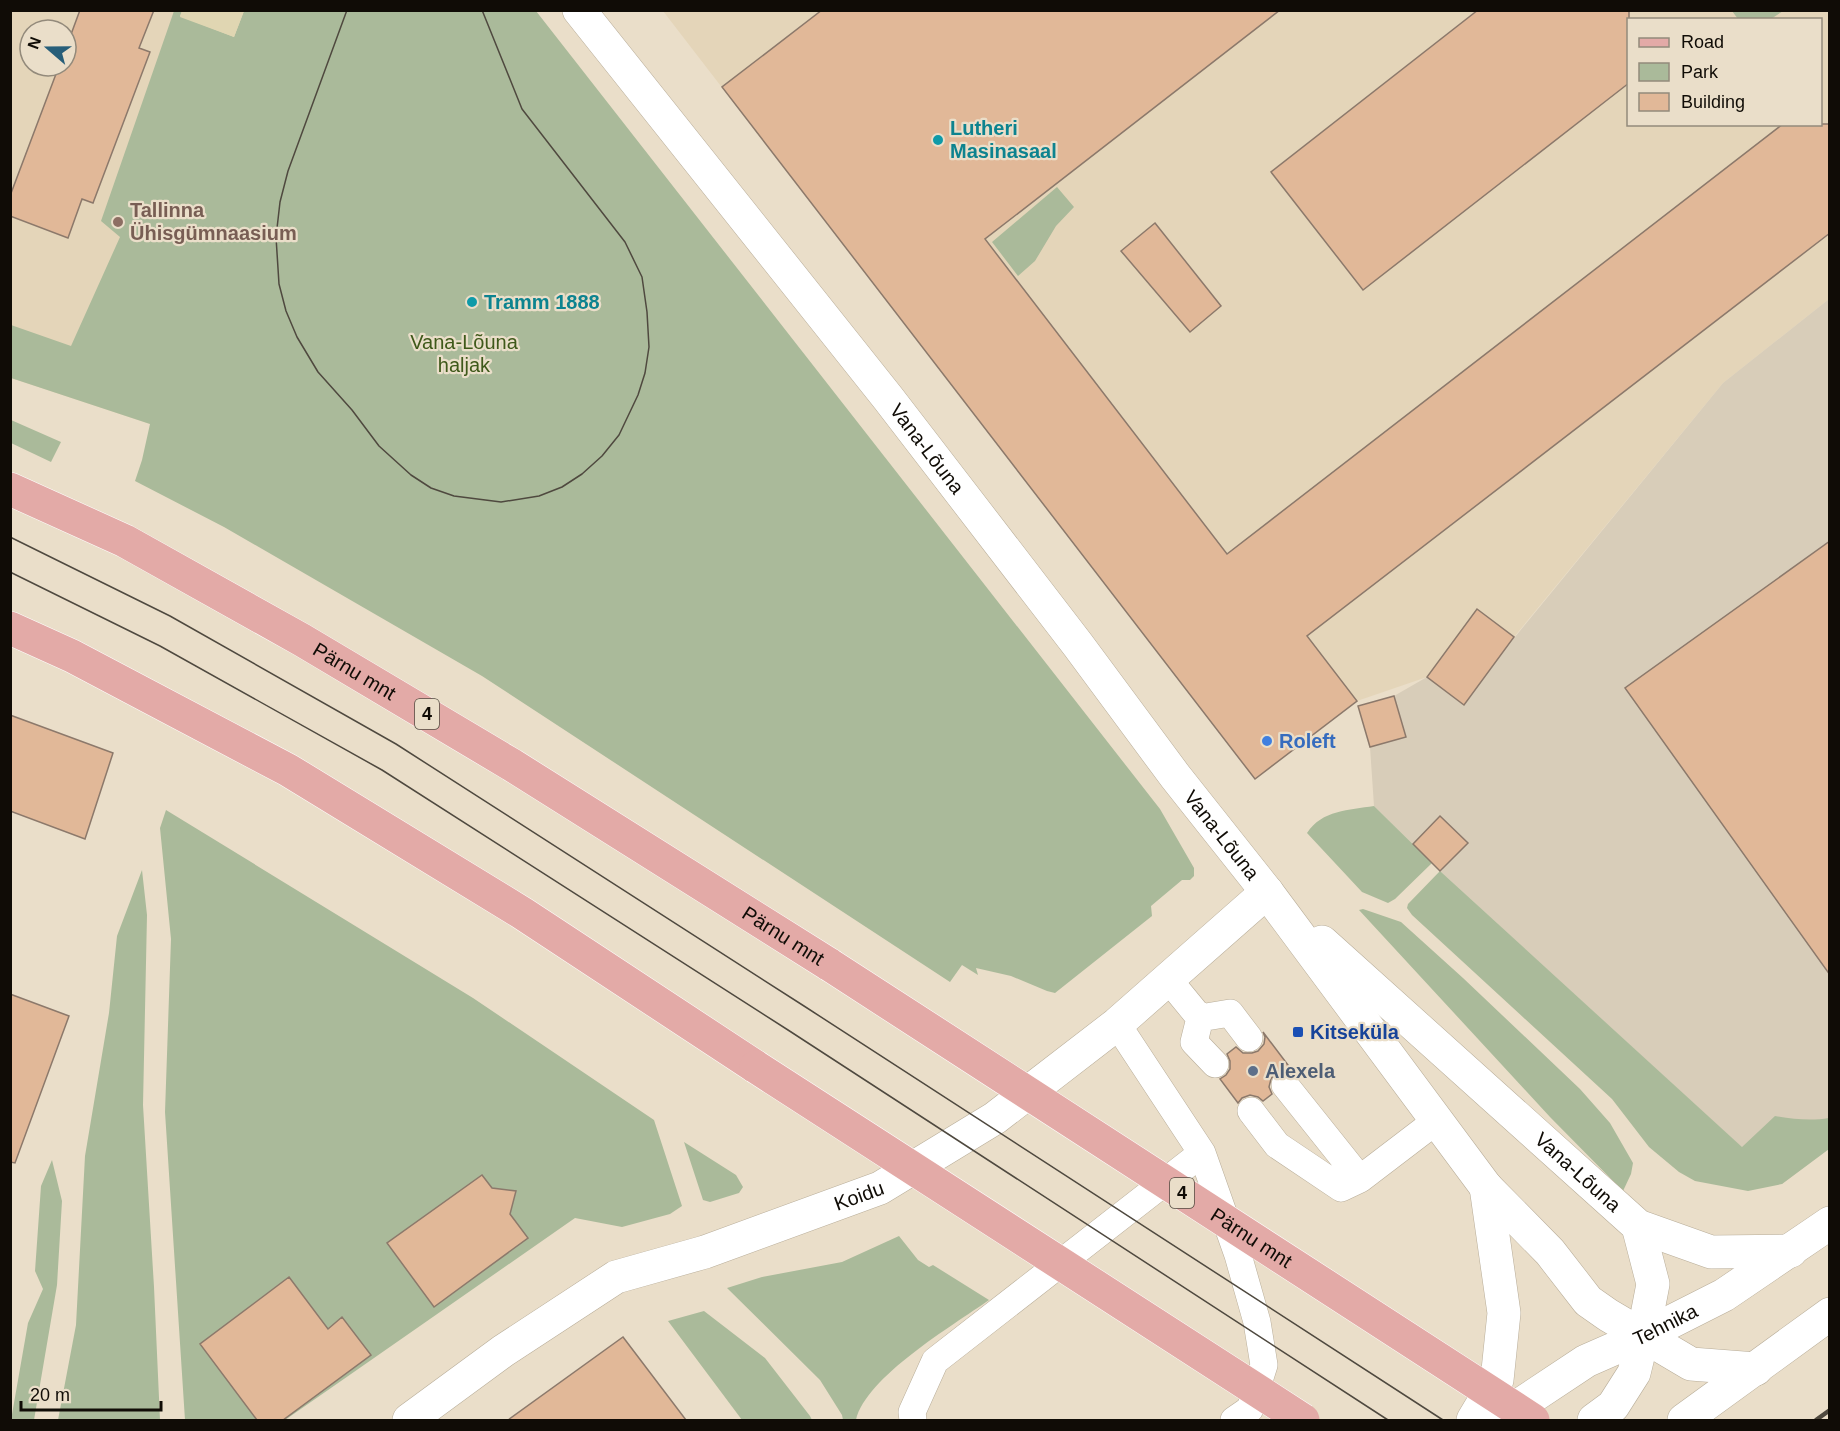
<svg xmlns="http://www.w3.org/2000/svg" width="1840" height="1431" viewBox="0 0 1840 1431" font-family="Arial,sans-serif">
<style>
.built{fill:#e4d5b9;fill-rule:evenodd}
.industrial{fill:#d8cdb9}
.green{fill:#aaba9a}
.sand{fill:#e0d6b2}
.building{fill:#e1b898;stroke:#8c796b;stroke-width:1.5}
.lines{fill:none;stroke-linecap:round;stroke-linejoin:round}
.service-casing{stroke:#b8ad99;stroke-width:28}
.minor-casing{stroke:#b8ad99;stroke-width:34}
.tertiary-casing{stroke:#b8ad99;stroke-width:34}
.secondary-casing{stroke:#b8ad99;stroke-width:34}
.primary-casing{stroke:#fff;stroke-width:34}
.service{stroke:#fff;stroke-width:27}
.minor{stroke:#fff;stroke-width:33}
.tertiary{stroke:#fff;stroke-width:33}
.secondary{stroke:#fff;stroke-width:33}
.primary{stroke:#e3aaa7;stroke-width:33}
.tram{stroke:#4f493f;stroke-width:1.5}
.rail{stroke:#4f493f;stroke-width:4.5}
.primary-bridge-casing{stroke:#fff;stroke-width:34;stroke-linecap:butt}
.primary-bridge{stroke:#e3aaa7;stroke-width:33}
.culture-dot{fill:#0f9aa8;stroke:#eadec9;stroke-width:2}
.education-dot{fill:#8d6e63;stroke:#eadec9;stroke-width:2}
.shop-dot{fill:#3f7fe0;stroke:#eadec9;stroke-width:2}
.transit-dot{fill:#1a4fb4;stroke:#eadec9;stroke-width:2}
.service-dot{fill:#5c6f8a;stroke:#eadec9;stroke-width:2}
.labels{text-anchor:middle;dominant-baseline:central;stroke-width:4.5;stroke-linejoin:round;paint-order:stroke}
.shield{fill:#eadec9;stroke:#514b40;stroke-width:1.5}
.shield-label{font-size:18px;font-weight:bold;fill:#100c06}
.culture-label{font-size:20px;font-weight:bold;fill:#0d838f;stroke:#eadec9;text-anchor:start}
.education-label{font-size:20px;font-weight:bold;fill:#785e54;stroke:#eadec9;text-anchor:start}
.park-label{font-size:20px;fill:#3f591a;stroke:#eadec9}
.street-label{font-size:20px;fill:#100c06;stroke:#eadec9}
.shop-label{font-size:20px;font-weight:bold;fill:#366cbe;stroke:#eadec9;text-anchor:start}
.transit-label{font-size:20px;font-weight:bold;fill:#164399;stroke:#eadec9;text-anchor:start}
.service-label{font-size:20px;font-weight:bold;fill:#4e5e75;stroke:#eadec9;text-anchor:start}
</style>
<rect width="100%" height="100%" fill="#eadec9"/>
<!-- built -->
<path class="built" d="M11,11h292l-153,413 -139,-46zM30,30h36v36h-36z
M663,11h1166v288l-106,84 -209,254 -87,40 -70,24 -102,78zM1628,20h192v104h-192z"/>
<!-- industrial -->
<path class="industrial" d="M1829,299v850l-47,35 -342,-313 -66,-65 -4,-59 -12,-41 36,-10 33,-19 50,-68 38,28 208,-254z"/>
<!-- green -->
<path class="green" d="M174,11h8l-2,5 54,21 10,-26h292l624,798 34,59v8l-4,4h-8l-31,26 1,10 -97,77 -8,-2 -36,-15 -35,-8 2,7 -16,-10 -12,17 -468,-306 -258,-149 -89,-46 7,-21 8,-36 -139,-46v-53l60,21 49,-109 -19,-16z
M1732,11h51l-12,8h-33z
M1057,187l17,20 -18,19 -21,35 -17,15 -26,-34z
M11,420l50,22 -10,20 -40,-19z
M1374,806l58,57 -37,36 -7,4 -26,-11 -55,-59c15,-23 42,-23 67,-27z
M166,810l307,188 181,122 28,86 -12,8 -48,13 -47,-9 -290,202h-100l-20,-308 6,-173 -11,-111z
M142,870l5,45 -4,190 11,182 6,133h-102l18,-95 9,-169 24,-143 8,-77z
M1440,871l302,276 33,-31c18,3 36,5 54,2v31l-47,35 -34,7 -53,-10 -16,-9 -30,-25 -37,-48 -200,-184 -5,-7 1,-4z
M1363,909l38,13 62,56 117,111 30,34 23,40 -2,11 -8,17 -73,-74 -191,-207z
M684,1142l52,33 7,12 -4,6 -29,9 -7,-2z
M52,1160l10,41 -5,84 -23,135h-23l17,-97 15,-34 -8,-18 6,-85z
M899,1236l19,24 11,7 4,-2 56,35c-37,26 -123,77 -133,120h-13l-1,-5 -22,-35 -93,-92 35,-11 80,-15z
M704,1311l61,47 45,58 2,4h-70l-74,-99z"/>
<!-- sand -->
<path class="sand" d="M182,11v-1l62,1 -10,26 -54,-20z"/>
<!-- building -->
<path class="building" d="M80,10h74l-15,38 11,4 -57,151 -11,-4 -14,39 -58,-22v-20l49,-130h7v-18z
M822,10h458l-295,229 242,315 556,-430h47v109l-523,403 50,65 -102,78 -533,-692z
M1478,10h151v73l-266,207 -92,-118z
M1155,223l66,83 -31,26 -69,-81z
M1830,541v434l-205,-287z
M1477,609l37,28 -50,68 -37,-28z
M1394,696l12,41 -36,10 -12,-41z
M10,715l103,38 -28,86 -75,-28z
M1440,816l28,27 -28,28 -27,-27z
M10,994l59,22 -54,147 -5,-1z
M1263,1032l31,41 -11,-4 -8,4 -4,6 -2,8 3,7 -9,7 -5,-4 -8,-2 -8,3 -4,5 -18,-24 6,-4 4,-6v-8l-3,-7 9,-7 7,6h9l6,-2 6,-7 1,-7z
M482,1175l10,13 24,3 -6,23 18,24 -94,69 -47,-64z
M289,1277l39,52 14,-12 29,38 -88,65h-26l-57,-76z
M623,1337l63,83h-178z"/>
<g class="lines">
<defs>
<path id="service" d="M1168,979l32,39 -6,24 21,22
M1200,1018l30,-5 19,25
M1251,1111l26,34 64,43 19,-9 -75,-94
M1202,1153l36,102 19,67 7,43 -14,44 -16,11
M1360,1179l76,-58
M913,1420l-1,-8 23,-51 267,-208 -85,-129"/>
<g id="minor">
<path id="s1" d="M409,1420l94,-69 113,-74 89,-25 175,-64 115,-70 122,-94 150,-132"/>
</g>
<g id="tertiary">
<path id="s2" d="M579,10l309,388 190,247 97,131 92,116 219,295 64,65 38,49 20,14 83,49 65,5"/>
<path id="s3" d="M1322,942l316,284 73,26 80,-1"/>
<path d="M1473,1420l24,-40 7,-67 -18,-126"/>
<path d="M1594,1420l19,-14 21,-33 9,-37 10,-52 -15,-58"/>
</g>
<g id="secondary">
<path id="s4" d="M1497,1420l89,-59 57,-25 81,-41 106,-72"/>
<path d="M1684,1420l146,-106"/>
</g>
<g id="primary">
<path id="s5" d="M10,489l115,52 177,99 210,125 318,200"/>
<path d="M10,628l62,28 216,114 234,143 234,154"/>
</g>
</defs>
<!-- service casing -->
<use href="#service" class="service-casing"/>
<!-- minor casing -->
<use href="#minor" class="minor-casing"/>
<!-- tertiary casing -->
<use href="#tertiary" class="tertiary-casing"/>
<!-- secondary casing -->
<use href="#secondary" class="secondary-casing"/>
<!-- primary casing -->
<use href="#primary" class="primary-casing"/>
<!-- service -->
<use href="#service" class="service"/>
<!-- minor -->
<use href="#minor" class="minor"/>
<!-- tertiary -->
<use href="#tertiary" class="tertiary"/>
<!-- secondary -->
<use href="#secondary" class="secondary"/>
<!-- primary -->
<use href="#primary" class="primary"/>
<!-- tram -->
<path class="tram" d="M347,10l-59,161 -8,31 -4,35 3,47 7,27 11,26 21,35 34,38 27,36 32,29 20,13 23,8 47,6 38,-6 23,-9 20,-13 20,-18 17,-21 19,-40 7,-22 4,-26 -2,-35 -5,-35 -17,-35 -103,-133 -40,-99
M10,537l160,79 226,128 408,262 639,414
M10,572l150,74 222,124 406,260 600,390"/>
<!-- rail -->
<path class="rail" d="M1816,1420l14,-10"/>
<defs>
<g id="primary-bridge">
<path id="s6" d="M830,965l703,455"/>
<path d="M756,1067l547,353"/>
</g>
</defs>
<!-- primary-bridge casing -->
<use href="#primary-bridge" class="primary-bridge-casing"/>
<!-- primary-bridge -->
<use href="#primary-bridge" class="primary-bridge"/>
</g>
<!-- markers -->
<g class="culture-dot">
<circle cx="938" cy="140" r="6"/>
<circle cx="472" cy="302" r="6"/>
</g>
<circle class="education-dot" cx="118" cy="222" r="6"/>
<circle class="shop-dot" cx="1267" cy="741" r="6"/>
<rect class="transit-dot" x="1292" y="1026" width="12" height="12" rx="3"/>
<circle class="service-dot" cx="1253" cy="1071" r="6"/>
<g class="labels">
<!-- shield labels -->
<g class="shield">
<rect x="415" y="699" width="24" height="30" rx="4.5"/>
<rect x="1170" y="1178" width="24" height="30" rx="4.5"/>
</g>
<g class="shield-label">
<text x="427" y="714">4</text>
<text x="1182" y="1193">4</text>
</g>
<!-- culture labels -->
<g class="culture-label">
<text x="950" y="128">Lutheri<tspan x="950" dy="23">Masinasaal</tspan></text>
<text x="484" y="302">Tramm 1888</text>
</g>
<!-- education labels -->
<g class="education-label">
<text x="130" y="210">Tallinna<tspan x="130" dy="23">Ühisgümnaasium</tspan></text>
</g>
<!-- park labels -->
<g class="park-label">
<text x="464" y="342">Vana-Lõuna<tspan x="464" dy="23">haljak</tspan></text>
</g>
<!-- street labels -->
<g class="street-label">
<text stroke="none"><textPath href="#s2" startOffset="560">Vana-Lõuna</textPath></text>
<text stroke="none"><textPath href="#s5" startOffset="390">Pärnu mnt</textPath></text>
<text stroke="none"><textPath href="#s2" startOffset="1046">Vana-Lõuna</textPath></text>
<text stroke="none"><textPath href="#s5" startOffset="894">Pärnu mnt</textPath></text>
<text stroke="none"><textPath href="#s3" startOffset="344">Vana-Lõuna</textPath></text>
<text stroke="none"><textPath href="#s1" startOffset="508">Koidu</textPath></text>
<text stroke="none"><textPath href="#s6" startOffset="502">Pärnu mnt</textPath></text>
<text stroke="none"><textPath href="#s4" startOffset="194">Tehnika</textPath></text>
</g>
<!-- shop labels -->
<g class="shop-label">
<text x="1279" y="741">Roleft</text>
</g>
<!-- transit labels -->
<g class="transit-label">
<text x="1310" y="1032">Kitseküla</text>
</g>
<!-- service labels -->
<g class="service-label">
<text x="1265" y="1071">Alexela</text>
</g>
</g>
<!-- border -->
<rect width="1840" height="1431" fill="none" stroke="#100c06" stroke-width="24"/>
<!-- legend -->
<rect x="1627" y="18" width="195" height="108" fill="#eadec9" stroke="#938a7b" stroke-width="1.5"/>
<rect x="1639" y="38" width="30" height="9" fill="#e3aaa7" stroke="#938a7b" stroke-width="1.5"/>
<text x="1681" y="48" font-size="18" fill="#100c06">Road</text>
<rect x="1639" y="63" width="30" height="18" fill="#aaba9a" stroke="#938a7b" stroke-width="1.5"/>
<text x="1681" y="78" font-size="18" fill="#100c06">Park</text>
<rect x="1639" y="93" width="30" height="18" fill="#e1b898" stroke="#938a7b" stroke-width="1.5"/>
<text x="1681" y="108" font-size="18" fill="#100c06">Building</text>
<!-- north arrow -->
<g transform="translate(48 48) rotate(290)"><circle r="28" fill="#eadec9" stroke="#938a7b" stroke-width="1.5"/>
<path d="M0-4.5L10 22L0 15L-10 22Z" fill="#275e79"/>
<text y="-9" font-size="16" font-weight="bold" text-anchor="middle" fill="#100c06">N</text>
</g>
<!-- scale -->
<path d="M21 1401v9h140v-9" fill="none" stroke="#100c06" stroke-width="3"/>
<text x="30" y="1401" font-size="18" fill="#100c06" stroke="#eadec9" stroke-width="4.5" paint-order="stroke">20 m</text>
</svg>
